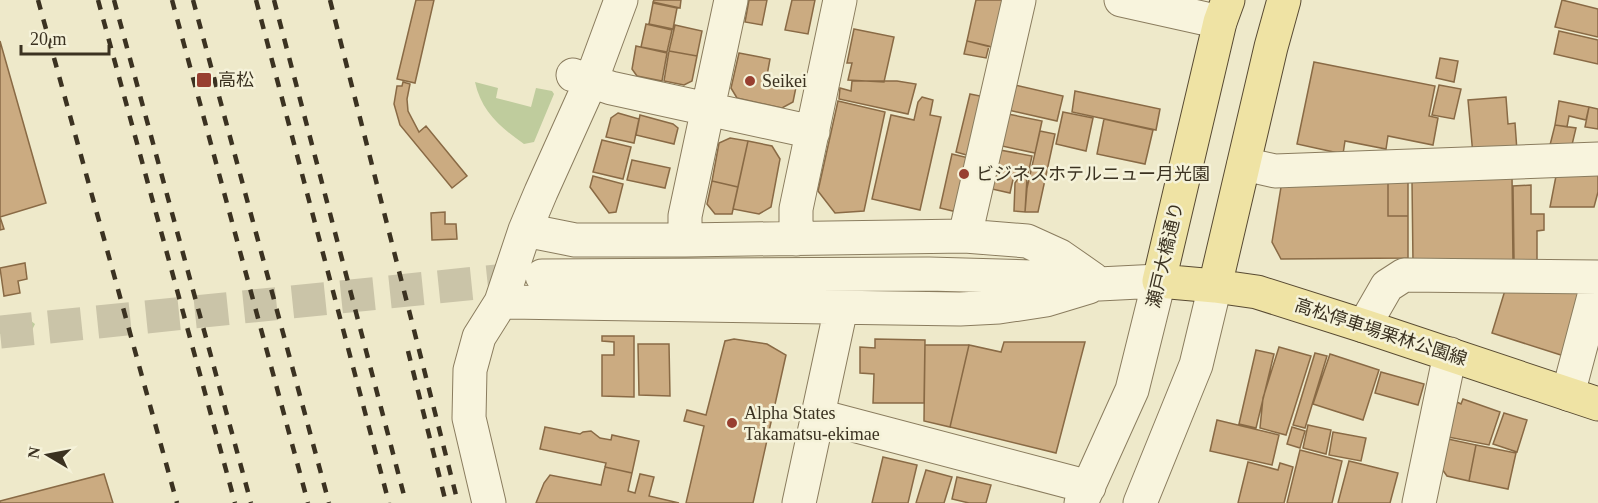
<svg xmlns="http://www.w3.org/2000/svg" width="1598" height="503" viewBox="0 0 1598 503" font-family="'Times New Roman','Noto Sans JP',serif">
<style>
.green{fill:#bfcc9d}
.building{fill:#cbab81;stroke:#896a45;stroke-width:1.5}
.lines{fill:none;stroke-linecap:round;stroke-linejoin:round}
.minor-tunnel{stroke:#cac4a8;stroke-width:33;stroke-dasharray:33 16;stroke-linecap:butt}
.minor-casing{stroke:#8a7c5e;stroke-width:35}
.major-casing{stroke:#584a32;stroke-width:35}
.minor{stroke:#f8f4dd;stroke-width:33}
.major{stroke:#efe3a4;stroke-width:33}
.rail{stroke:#3b3221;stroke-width:4.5;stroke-dasharray:10 10;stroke-linecap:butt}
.poi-dot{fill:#983f30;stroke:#f5f2d9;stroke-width:2}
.labels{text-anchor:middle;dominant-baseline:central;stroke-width:5;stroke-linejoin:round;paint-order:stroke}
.poi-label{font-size:18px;fill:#3b3221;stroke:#f5f2d9;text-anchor:start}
.street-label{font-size:18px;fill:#3b3221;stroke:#f5f2d9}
</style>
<rect width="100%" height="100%" fill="#eee9ca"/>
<!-- green -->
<path class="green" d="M475,82l23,6 -2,10 35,9 5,-19 16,3 2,3 -20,48 -10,2c-23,-16 -43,-33 -49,-62z
M31,321l4,3 -3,6 -32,4v-9z"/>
<!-- building -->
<path class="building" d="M416,0h18l-19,83 -18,-4z
M654,0h27l-1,8 -27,-6z
M749,0h18l-5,25 -17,-3z
M792,0h23l-7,34 -23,-4z
M976,0h34l-11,49 -32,-8z
M1562,0l36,9v28l-43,-10z
M653,3l24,5 -4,21 -24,-5z
M646,24l26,6 -5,22 -26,-5z
M675,25l27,6 -5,25 -28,-5z
M854,29l40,8 -10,45 -36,-2 4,-17h-5z
M1559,31l39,9v24l-44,-10z
M0,41l46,162 -46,14 4,12 -4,1z
M967,41l22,5 -3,12 -22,-4z
M636,46l31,7 -5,28 -25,-5 -5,-7z
M669,51l28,5 -5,25 -8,4 -20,-4z
M739,53l31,6 -4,22 30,6 -3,15 -11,6 -45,-10 -6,-10z
M1440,58l18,3 -4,21 -18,-4z
M1314,62l121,24 -6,30 9,2 -5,27 -45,-9 -2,13 -41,-8 -2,13 -46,-10z
M852,81h45l19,3 -8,30 -69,-15 1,-11 11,3z
M403,82l7,2 -3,15 1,12 11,21 7,-6 41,50 -15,12 -52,-63 -6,-21 3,-18h5z
M1015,85l48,11 -6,25 -49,-11z
M1439,85l22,4 -7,30 -22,-4z
M1075,91l85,18 -4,21 -84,-18z
M970,94l20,4 -13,60 -21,-6z
M922,97l11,3 -3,15 11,2 -21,93 -48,-11 19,-84 23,5 4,-18z
M1506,97l2,27 7,-1 2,28 -44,4 -5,-55z
M838,101l47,11 -21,99 -29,2 -17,-22z
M1559,101l30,6 -3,13 -17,-4 -2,11 -12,-2z
M1589,107l9,2v20l-13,-2z
M1063,112l30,6 -7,33 -30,-7z
M618,113l21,6 -5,24 -28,-6 5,-19z
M1008,114l34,7 -7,32 -33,-7z
M640,115l33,9 5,4 -4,16 -38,-9z
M1104,119l49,11 -8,34 -48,-10z
M1555,125l21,3 -5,21h-22z
M1040,131l15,3 -17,78h-13l2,-24z
M730,138l18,3 -10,46 -26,-6 7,-38z
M602,140l29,7 -8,32 -30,-7z
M748,141l24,5 8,13 -9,48 -12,7 -26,-5z
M1000,150l32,6 -5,22 -13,-3 -4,18 -18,-4z
M952,154l21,5 -12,54 -21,-5z
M632,160l38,8 -5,20 -38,-8z
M1598,172v20l-4,15h-44l6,-31z
M1512,175l1,88h-100l-1,-82z
M593,176l30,8 -7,28 -7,1 -19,-26z
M1020,176l7,2 -2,34 -11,-1 1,-28z
M1408,176v40h-20v-39z
M1408,176v82l-127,1 -9,-17 10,-61z
M712,181l26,6 -6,27h-17l-8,-10z
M1531,185v29h13v16l-7,1v29h-23l-1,-74z
M445,212v12h11l1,15 -25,1 -1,-27z
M25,263l2,16 -9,2 2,12 -16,3 -4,-28z
M1506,287l68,1 8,10 -18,58 -72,-23z
M602,336h32v61l-32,-1v-41h12v-13l-12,-1z
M734,339l33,5 19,11 -33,148h-67l18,-77 -20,-5 3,-11 19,5 19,-74z
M875,339l50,1 -1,63h-51l1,-29 -14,-1v-26l15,1z
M1004,342h81l-29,111 -106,-26 19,-82 32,7z
M638,344h31l1,52 -31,-1z
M925,345h44l-19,82 -26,-6z
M1279,347l32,9 -25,79 -26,-7 3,-30z
M1256,350l18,4 -18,74 -17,-4z
M1315,353l12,3 -22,72 -12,-3z
M1330,354l49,16 -16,50 -50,-16z
M1381,372l43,12 -6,21 -43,-12z
M1463,399l37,13 -11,33 -41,-8 9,-35 4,2z
M1504,413l23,7 -10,32 -24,-8z
M1217,420l62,15 -7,30 -62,-14z
M1308,425l23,5 -5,24 -23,-6z
M545,427l35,7 3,-2 8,-1 9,7 11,2 1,-5 27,6 -7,32 -27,-6 1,-4 -66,-14z
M1292,427l13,4 -5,17 -13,-4z
M1333,432l33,6 -5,23 -32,-6z
M1448,439l28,6 -7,36 -22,-5 -5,-7z
M1476,445l40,8 -8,36 -39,-8z
M1300,450l42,11 -10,42h-45z
M883,457l34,8 -9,38h-36z
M1349,461l49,12 -8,30h-52z
M1248,462l30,8 2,-7 13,4 -9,36h-46z
M605,467l27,6 -4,18 7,2 5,-19 14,3 -5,19 30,7h-143l8,-20 6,-8 51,10z
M926,470l26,7 -8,26h-28z
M104,474l9,29h-113v-2z
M957,477l34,8 -5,18h-17l-17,-4z"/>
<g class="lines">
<!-- minor-tunnel -->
<path class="minor-tunnel" d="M0,332l535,-55"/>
<defs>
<path id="minor" d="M1121,0l99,22
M573,75l38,13 202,44
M1244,164l31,7 323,-12
M525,230l50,10h110l280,-4 62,5 33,15 33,23
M965,236l54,-236
M796,239v-30l44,-209
M685,240v-24l46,-216
M542,276l387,-2 137,4 33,6 60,-3 -27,109 -51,113
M501,302l459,7 39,-2 47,-7 43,-13
M1364,326l23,-40 17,-11 194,2
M1568,394l30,-113
M819,416l270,71
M489,503l-20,-85 1,-48 9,-33 22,-35 24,-72 16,-38 50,-111 30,-81
M799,503l42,-195
M1140,503l56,-138 19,-79
M1419,503l31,-149"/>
<path id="major" d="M1228,0l-8,22 -61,259 56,5 42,6 107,34 234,78
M1215,286l56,-239 13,-47"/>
</defs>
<!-- minor casing -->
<use href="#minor" class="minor-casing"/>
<!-- major casing -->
<use href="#major" class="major-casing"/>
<!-- minor -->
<use href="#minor" class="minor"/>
<!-- major -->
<use href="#major" class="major"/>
<!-- rail -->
<path class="rail" d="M38,0l139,503
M98,0l137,503
M114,0l137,503
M172,0l136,503
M193,0l136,503
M256,0l133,503
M274,0l132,503
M330,0l128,503
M408,351l38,152"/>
</g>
<!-- markers -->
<g class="poi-dot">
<rect x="196" y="72" width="16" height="16" rx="3"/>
<circle cx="750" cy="81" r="6"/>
<circle cx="964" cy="174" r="6"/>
<circle cx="732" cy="423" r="6"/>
</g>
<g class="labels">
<!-- poi labels -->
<g class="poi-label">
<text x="218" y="80">高松</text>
<text x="762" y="81">Seikei</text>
<text x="976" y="174">ビジネスホテルニュー月光園</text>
<text x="744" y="413">Alpha States<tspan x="744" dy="21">Takamatsu-ekimae</tspan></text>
</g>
<!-- street labels -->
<g class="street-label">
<text transform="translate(1165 255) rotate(-77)">瀬戸大橋通り</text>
<text transform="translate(1381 332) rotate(18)">高松停車場栗林公園線</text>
</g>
</g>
<!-- north arrow -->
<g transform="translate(48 455) rotate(280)" stroke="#f5f2d9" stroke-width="4.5" paint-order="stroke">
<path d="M0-4.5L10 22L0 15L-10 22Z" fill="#3b3221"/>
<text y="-9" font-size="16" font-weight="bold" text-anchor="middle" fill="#3b3221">N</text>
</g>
<!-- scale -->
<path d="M21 45v9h88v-9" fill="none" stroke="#3b3221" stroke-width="3"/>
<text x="30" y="45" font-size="18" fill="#3b3221" stroke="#f5f2d9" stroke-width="4.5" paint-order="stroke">20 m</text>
</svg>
